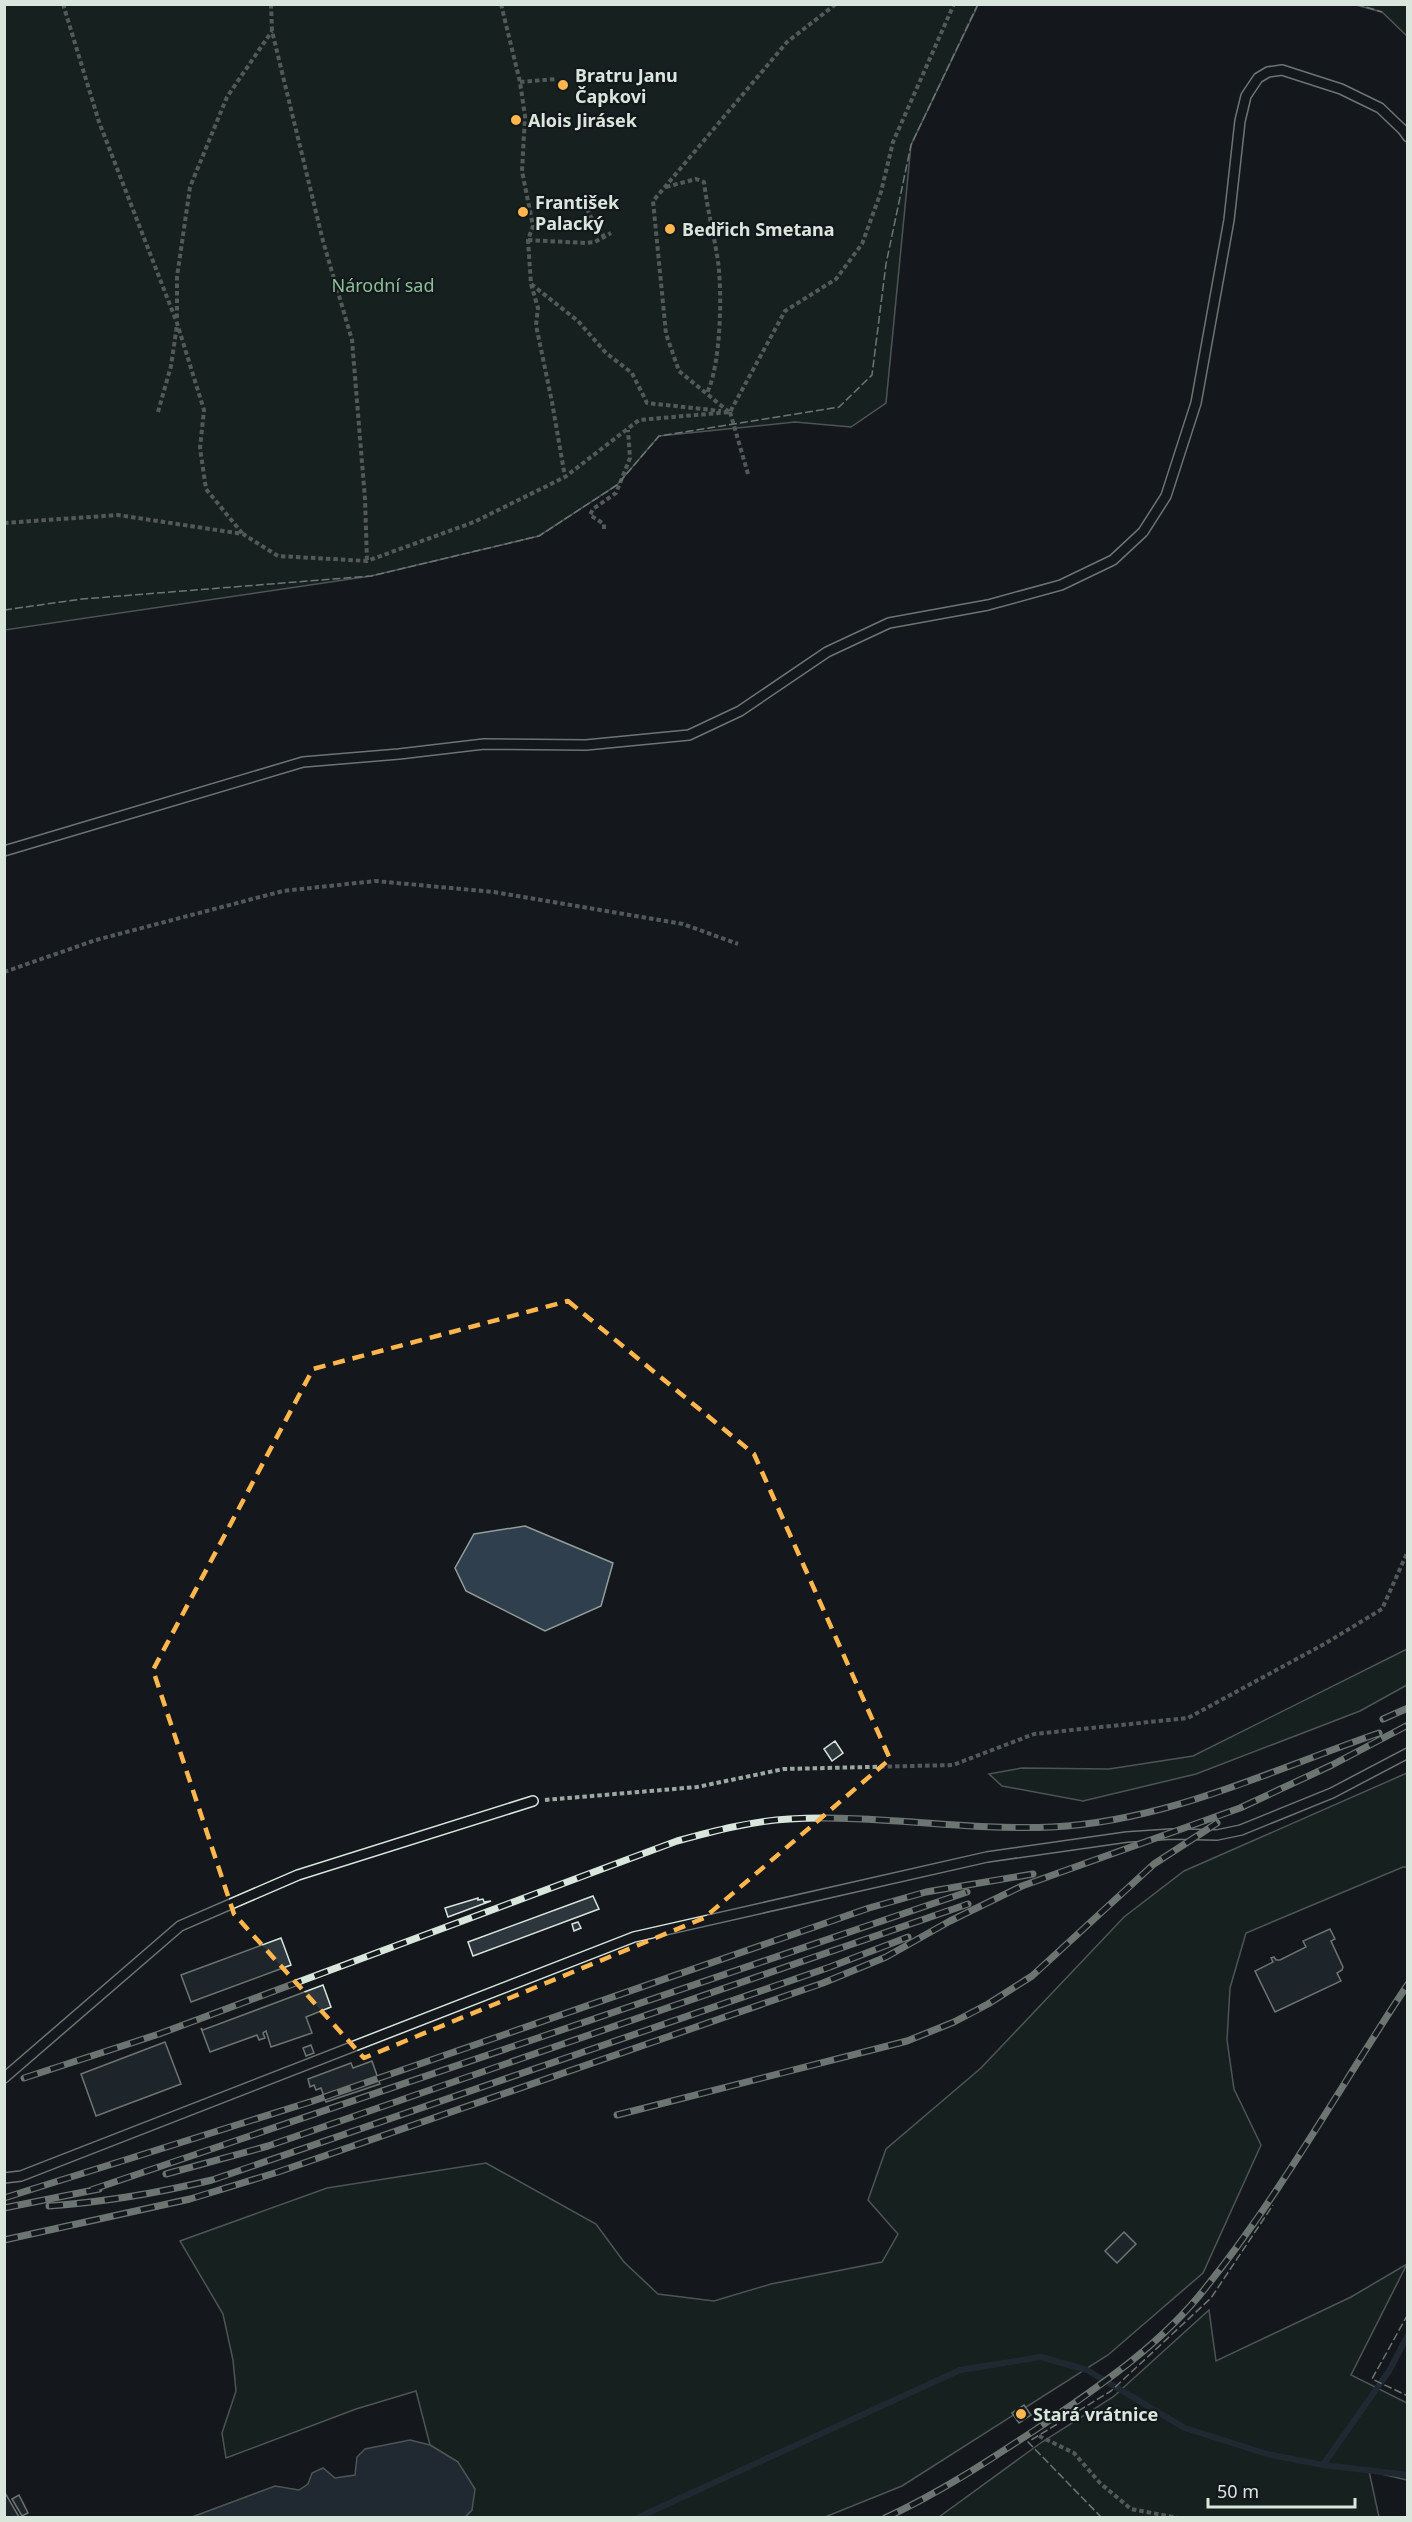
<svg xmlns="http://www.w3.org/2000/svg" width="1412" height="2522" viewBox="0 0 1412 2522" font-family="'Noto Sans',sans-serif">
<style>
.green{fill:#1a2d24;stroke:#939e99;stroke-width:1.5}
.water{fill:#2f3f4d;stroke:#939e99;stroke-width:1.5}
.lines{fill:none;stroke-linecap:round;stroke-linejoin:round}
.stream{stroke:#2f3f4d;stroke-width:6}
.building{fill:#2c363c;stroke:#d8e6dc;stroke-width:1.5}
.lane-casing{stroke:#d8e6dc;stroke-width:12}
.path{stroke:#9da8a2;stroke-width:4;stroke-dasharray:4.5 3;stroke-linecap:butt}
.lane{stroke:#14181c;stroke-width:9}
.rail-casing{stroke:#d8e6dc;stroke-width:7}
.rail{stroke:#14181c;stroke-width:4.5;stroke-dasharray:14;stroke-linecap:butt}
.fence{stroke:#d8e6dc;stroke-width:1.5;stroke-dasharray:8 3;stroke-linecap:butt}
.marked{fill:none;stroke:#ffb74d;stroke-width:4.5;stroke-dasharray:12 8;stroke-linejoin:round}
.poi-dot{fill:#ffb74d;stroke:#14181c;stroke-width:2}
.labels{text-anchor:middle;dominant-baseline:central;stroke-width:4.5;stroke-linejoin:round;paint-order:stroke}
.poi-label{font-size:18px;font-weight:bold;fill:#d8e6dc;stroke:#14181c;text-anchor:start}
.park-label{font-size:18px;fill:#8ac095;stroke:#14181c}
</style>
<rect width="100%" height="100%" fill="#14181c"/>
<!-- green -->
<path class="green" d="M5,4h973v1l-67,140 -25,258 -35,24 -56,-5 -136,14 -42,49 -78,51 -168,40 -366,54z
M1356,5h51v31l-25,-24z
M1407,1649v36l-47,26 -164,63 -113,27 -81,-15 -13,-12 33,-6 87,1 84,-13z
M1407,1773v94h-4l-157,66 -16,55 -3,52 7,49 27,56 -58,128 -95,82 -206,131 -77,31h-360l7,-7 -14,-48 -28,-17 -14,-54 -60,18 -130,49 -4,-25 14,-42 -3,-31 -10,-46 -43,-73 147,-53 159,-25 110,61 28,38 34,32 56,7 57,-17 111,-22 16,-28 -30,-34 18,-51 95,-81 143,-151 60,-46z
M1407,2264l-56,111 56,28v77l-38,-9 10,46h-440l103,-75 71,-45 96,-87 7,51 135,-64z"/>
<!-- water -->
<path class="water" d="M525,1526l88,37 -12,43 -56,25 -79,-40 -11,-23 19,-34z
M410,2440l20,5 28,17 17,27 -3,21 -7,7h-273l83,-31 24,4 9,-6 4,-11 11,-5 12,10 20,-3 2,-18 8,-8z"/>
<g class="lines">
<!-- stream -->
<path class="stream" d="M1323,2465l66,-94 19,-36
M637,2518l323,-148 81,-13 46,13 98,58 82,26 56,11 85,10"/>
</g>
<!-- building -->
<path class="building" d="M835,1741l8,12 -11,8 -8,-12z
M593,1896l6,13 -126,47 -5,-14z
M478,1898v2l5,-1 1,3 7,-1 -43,16 -3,-9z
M578,1922l3,6 -7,3 -2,-7z
M1330,1929l5,10 -4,2 12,26 -1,3 -5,3 4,8 -66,31 -20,-41 18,-9 -2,-4 3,-1 2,3h4l26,-13 -3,-6z
M281,1938l10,27 -100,37 -10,-27z
M323,1985l8,22 -25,10 6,16 -41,14 -5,-16 -3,2 2,5 -6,2 -2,-5 -47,17 -9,-24 2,2z
M165,2042l16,42 -85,32 -15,-42z
M311,2045l3,8 -8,3 -3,-8z
M372,2061l8,23 -54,18 -5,-14 -5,2 -2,-5 -4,2 -2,-8 43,-16 2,5z
M1124,2232l12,12 -19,19 -12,-12z
M1024,2405l7,10 -12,8 -7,-10z
M4,2491l15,26v1h-15z
M19,2495l9,18 -6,3 -10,-17z"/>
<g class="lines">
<defs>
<path id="lane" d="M4,851l299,-89 96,-8 85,-10 102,1 103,-10 51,-24 87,-59 62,-29 99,-18 73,-20 52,-25 30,-28 23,-36 30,-93 33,-183 11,-99 6,-25 12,-18 10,-6 14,-2 59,19 39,19 23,22 5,7
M4,2078l176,-152 118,-51 235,-74
M4,2178l17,-2 613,-239 353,-80 140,-20 45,-3 45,1 24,-5 91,-37 76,-40"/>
</defs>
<!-- lane casing -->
<use href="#lane" class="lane-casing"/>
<!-- path -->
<path class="path" d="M63,4l36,118 78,201 27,87 -4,38 6,41 36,44
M271,4l1,27 51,210 29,99 13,159 2,62
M501,4l19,78 5,34 -3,55 11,55 -5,14 3,44 47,37 28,32 26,20 15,30 74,8
M520,82l36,-3
M666,187l30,-8 8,3c3,25 9,49 13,73 6,33 4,110 -10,138
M586,201c1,16 11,22 18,36
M528,240l57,3 10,-1 16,-9
M531,284l7,24 -2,17 16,77 13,75
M177,318v-41l13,-90 37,-90 45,-66
M158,412l13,-46 6,-41
M729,412l-50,-41 -13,-37 -13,-133 134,-159 49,-38
M730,412l18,62
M4,523l114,-8 125,19 35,22 89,5 107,-39 91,-45 74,-57 91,-8 55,-101 51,-32 26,-35 19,-52 12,-50 61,-138
M604,529v-5l-14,-9 3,-6 23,-16 14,-35 -2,-28
M4,972l92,-32 187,-49 92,-10 119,11 189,32 55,20
M545,1800l152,-13 87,-18 169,-4 81,-31 154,-16 138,-75 56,-34 26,-58
M1039,2436l35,17 26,30 31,26 47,9"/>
<!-- lane -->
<use href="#lane" class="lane"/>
<defs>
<path id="rail" d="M1383,1719l25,-11
M24,2078l135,-44 518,-193c37,-10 74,-20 112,-22 87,-5 175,12 263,8 116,-6 220,-57 327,-94
M617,2115l290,-74 47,-19 34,-18 44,-28 122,-112 63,-41
M166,2174l102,-28 700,-242
M91,2190l876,-298
M4,2198l309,-97 556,-193 57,-16 107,-18
M49,2206c55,-4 109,-13 163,-26l618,-213 78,-30
M4,2208l95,-19
M4,2240l186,-41 88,-27 545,-189 63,-26 64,-36 72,-35 218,-78 92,-43 76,-40
M885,2518c55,-25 106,-59 156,-92 60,-41 121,-82 166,-140 75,-94 134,-201 201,-302"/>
</defs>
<!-- rail casing -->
<use href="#rail" class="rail-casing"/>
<!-- rail -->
<use href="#rail" class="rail"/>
<!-- fence -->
<path class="fence" d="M1356,4l26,8
M4,610l78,-11 289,-23 168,-40 78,-51 42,-49 180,-29 33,-32 14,-111 25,-119 67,-141
M1408,2314l-36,65 36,17
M1102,2518l-74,-76 83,-51 100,-93 62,-93"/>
</g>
<!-- marked area -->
<path d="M0 0H1412V2522H0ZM568,1301l186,153 136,305 -186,159 -340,140 -130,-144 -81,-244 160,-301z" fill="#14181c" fill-opacity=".55" fill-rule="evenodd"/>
<path class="marked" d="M568,1301l186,153 136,305 -186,159 -340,140 -130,-144 -81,-244 160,-301z"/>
<!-- markers -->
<g class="poi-dot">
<circle cx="563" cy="85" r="6"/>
<circle cx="516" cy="120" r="6"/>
<circle cx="523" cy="212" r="6"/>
<circle cx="670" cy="229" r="6"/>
<circle cx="1021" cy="2414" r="6"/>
</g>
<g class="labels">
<!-- poi labels -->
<g class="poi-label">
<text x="575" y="75">Bratru Janu<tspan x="575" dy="21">Čapkovi</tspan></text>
<text x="528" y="120">Alois Jirásek</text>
<text x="535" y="202">František<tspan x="535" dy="21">Palacký</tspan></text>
<text x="682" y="229">Bedřich Smetana</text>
<text x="1033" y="2414">Stará vrátnice</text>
</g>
<!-- park labels -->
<g class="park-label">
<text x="383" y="285">Národní sad</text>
</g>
</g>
<!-- border -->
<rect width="1412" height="2522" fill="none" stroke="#d8e6dc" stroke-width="12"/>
<!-- scale -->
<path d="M1208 2498v9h147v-9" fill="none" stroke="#d8e6dc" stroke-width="3"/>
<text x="1217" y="2498" font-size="18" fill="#d8e6dc" stroke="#14181c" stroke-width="4.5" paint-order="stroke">50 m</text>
</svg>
